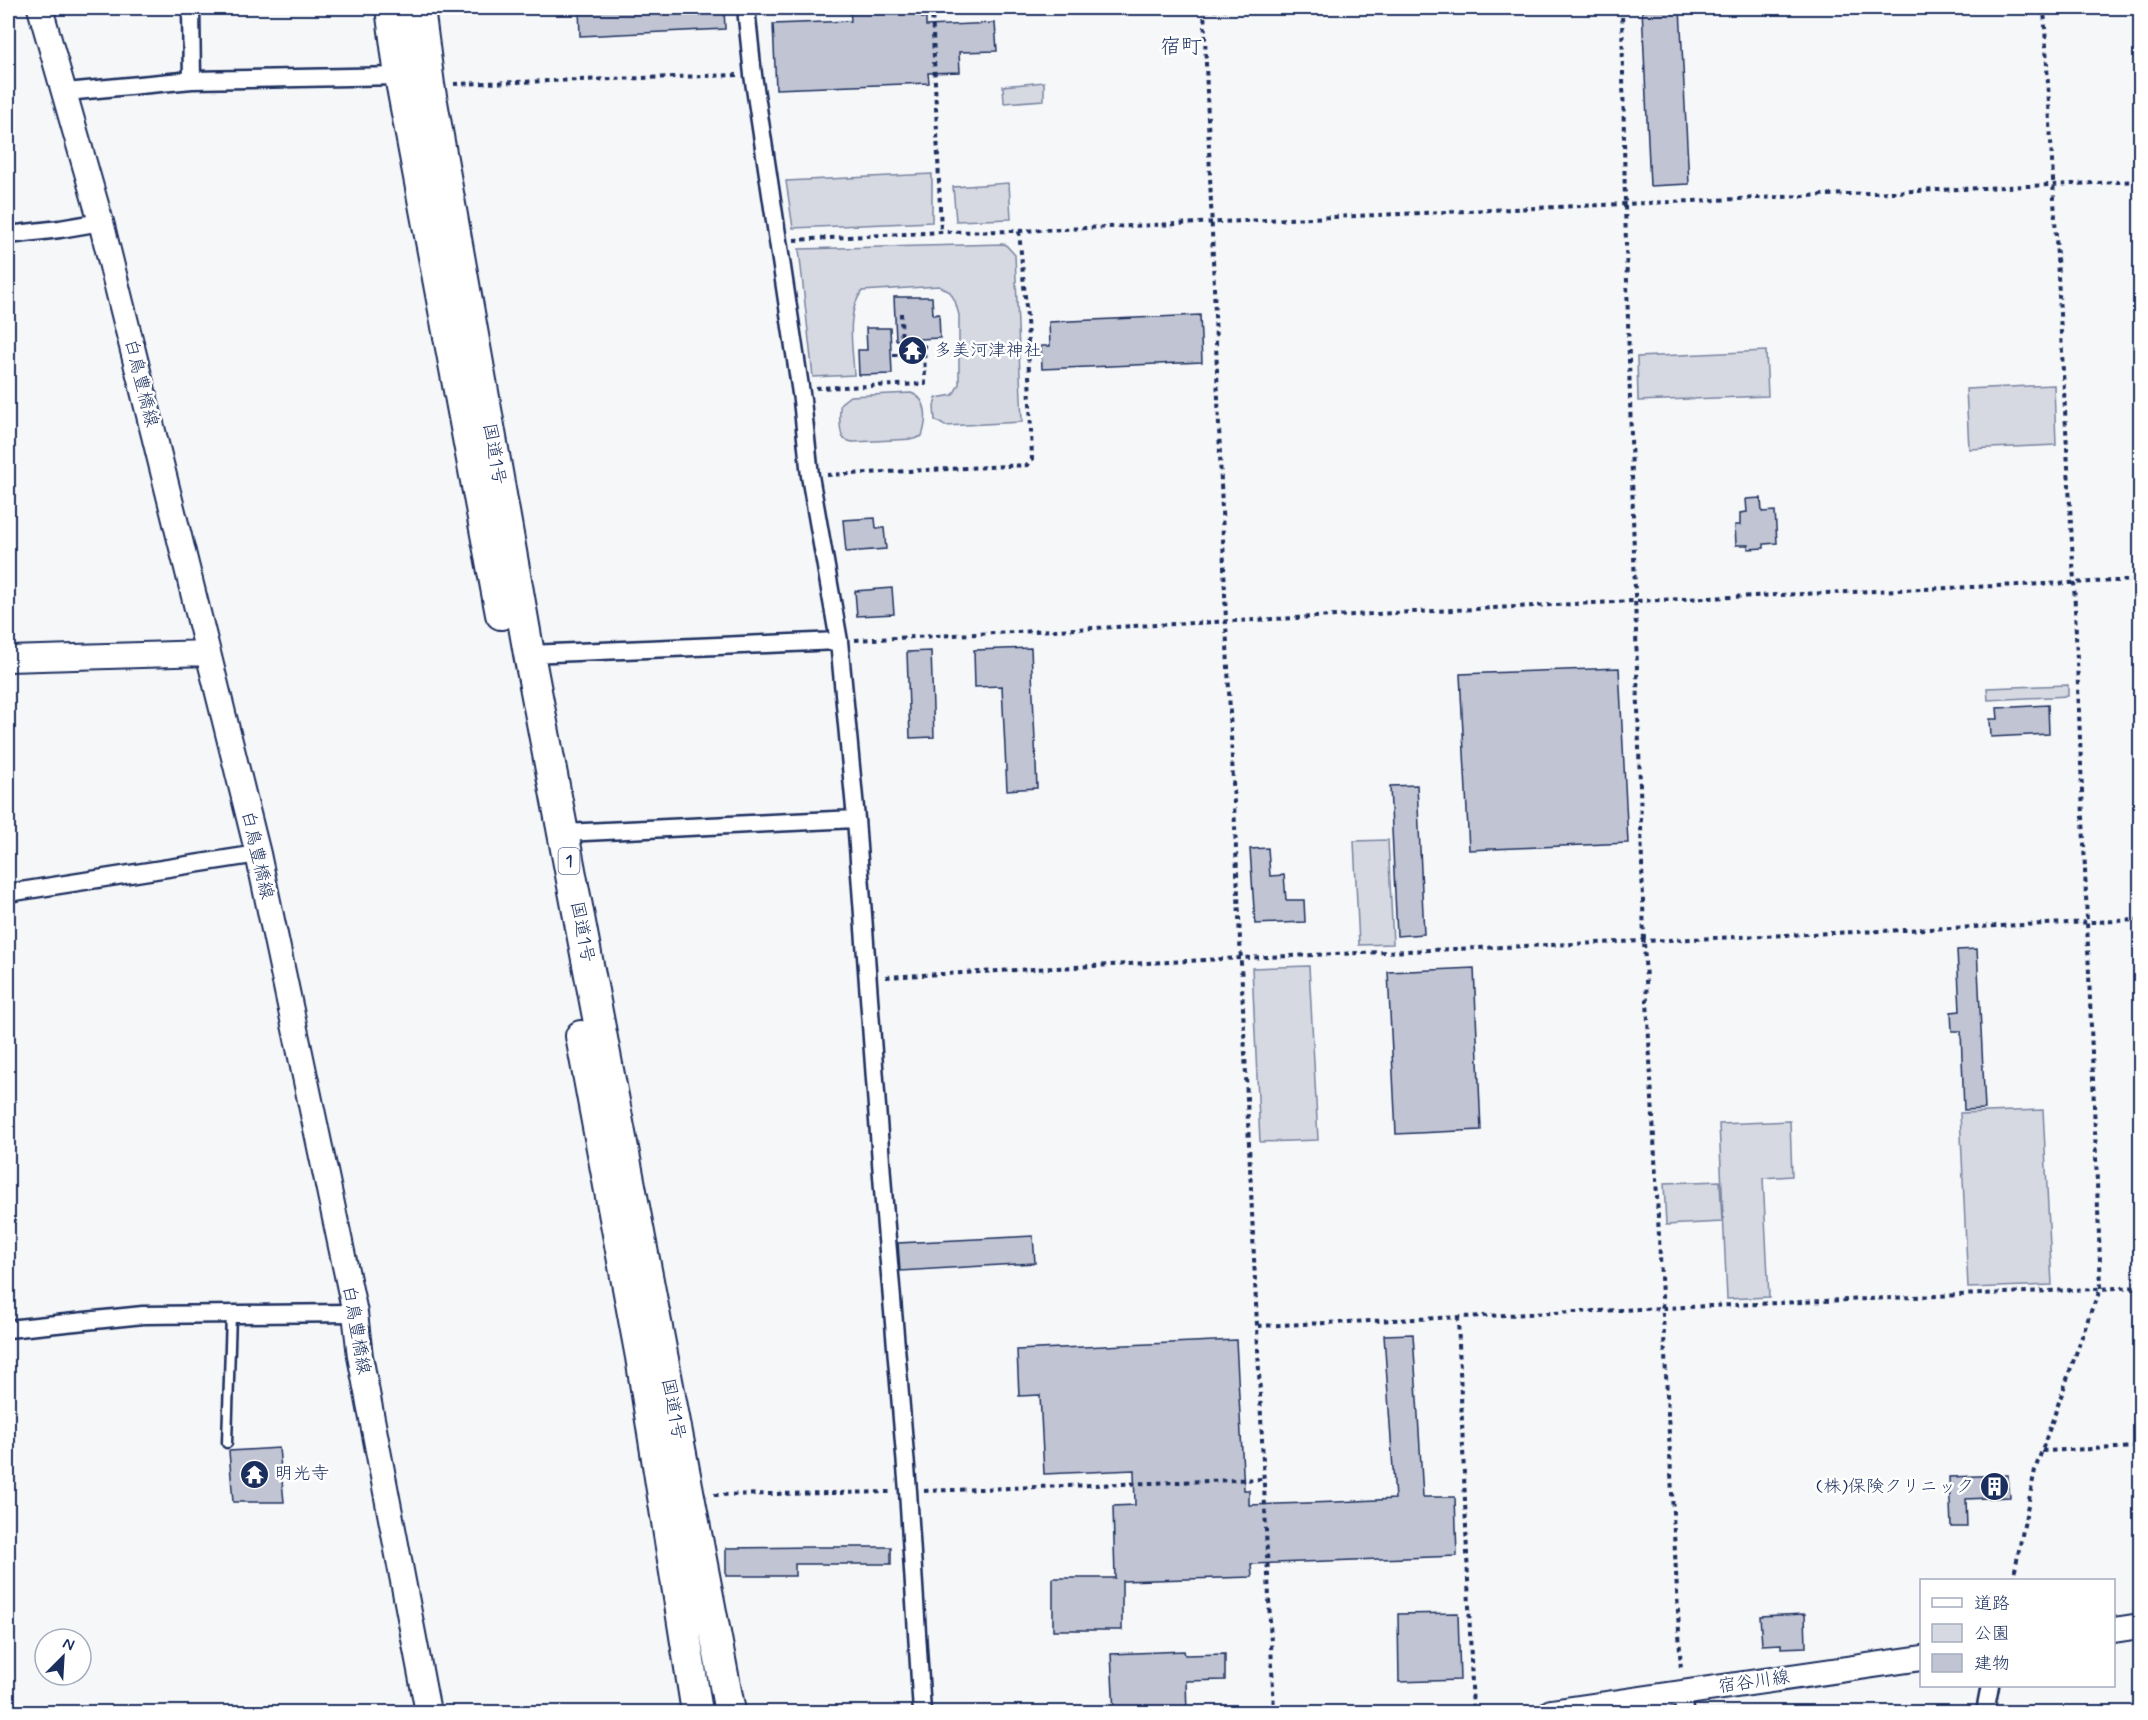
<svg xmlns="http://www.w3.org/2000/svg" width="2148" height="1720" viewBox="0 0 2148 1720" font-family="Mynerve,'Klee One',sans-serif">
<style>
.green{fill:#d6d9e2;stroke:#7884a0;stroke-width:1.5}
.building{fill:#c0c4d3;stroke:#1b2f5e;stroke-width:1.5}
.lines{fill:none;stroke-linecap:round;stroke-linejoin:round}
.lane-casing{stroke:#1b2f5e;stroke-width:13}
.street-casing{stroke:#1b2f5e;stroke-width:21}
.secondary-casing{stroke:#1b2f5e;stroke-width:28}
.highway-casing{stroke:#1b2f5e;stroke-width:34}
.path{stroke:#1b2f5e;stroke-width:4;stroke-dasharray:4.5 4.5;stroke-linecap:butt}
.lane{stroke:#fff;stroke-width:8}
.street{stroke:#fff;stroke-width:16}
.secondary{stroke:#fff;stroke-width:24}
.highway{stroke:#fff;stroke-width:30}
.labels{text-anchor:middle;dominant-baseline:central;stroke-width:5;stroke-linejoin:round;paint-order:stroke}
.shield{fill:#fff;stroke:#5f6d8e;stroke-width:1.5}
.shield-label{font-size:16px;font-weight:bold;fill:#1b2f5e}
.poi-label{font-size:18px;fill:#1b2f5e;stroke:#fff;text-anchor:start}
.street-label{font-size:18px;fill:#1b2f5e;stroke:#fff}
.quarter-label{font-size:21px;fill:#1b2f5e;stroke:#fff}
</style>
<rect width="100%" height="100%" fill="#f6f7f9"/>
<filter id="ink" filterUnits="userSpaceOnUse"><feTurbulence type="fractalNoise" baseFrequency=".0167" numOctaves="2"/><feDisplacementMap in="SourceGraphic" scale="12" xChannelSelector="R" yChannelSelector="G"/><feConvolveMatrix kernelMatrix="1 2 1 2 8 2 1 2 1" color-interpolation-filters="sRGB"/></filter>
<g filter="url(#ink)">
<!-- green -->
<path class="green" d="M1044,82v18l-40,3 -1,-17z
M932,174v48l-139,6 -7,-47z
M1009,183l2,36 -55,2 -3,-34z
M1005,244l10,11 7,167 -77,4 -10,-6 -1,-14 2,-8 17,-3 6,-11v-69l-4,-14 -5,-9 -11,-6 -77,5c-17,24 -9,56 -8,84l-41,2 -14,-128z
M1766,351l2,45 -130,5 -1,-44z
M2054,385l2,60 -87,4 -3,-60z
M911,393c18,6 16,28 11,43l-8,3 -60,3c-2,0 -8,-2 -10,-3 -5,-5 -5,-29 -3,-36l9,-7z
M2068,685v11l-80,4 -1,-12z
M1388,840l5,104 -34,1 -5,-104z
M1309,966l9,174 -58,2 -8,-174z
M2043,1110l9,175 -84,3 -8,-175z
M1790,1121l2,55 -29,2 6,119 -42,2 -8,-175z
M1720,1181l2,41 -56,3 -2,-42z"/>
<!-- building -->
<path class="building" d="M579,8h145l1,21 -145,7z
M850,8h72v10l4,-1v9l69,-3 2,28 -38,1 1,20 -32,1 1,10 -153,6 -3,-65 78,-3z
M1642,8h38l9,176 -39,2z
M894,297h38l1,18 6,-1 1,24 -44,2z
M1200,315l2,47 -160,7 -1,-23h9l-1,-24z
M866,328h24l2,46 -33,1 -1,-25h9z
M1761,498l1,14 13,-1 2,32 -13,1v4l-16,1v-4h-12l-1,-20h5v-12l7,-1 -1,-13z
M875,518l1,10h8l2,21 -40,3 -3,-32z
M892,588l2,26 -37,2 -2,-25z
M1031,648l6,140 -30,2 -5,-104 -27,1 -1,-37z
M931,651l3,86 -24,1 -3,-86z
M1619,668l9,175 -159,7 -9,-176z
M2048,705l1,29 -58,3 -1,-18h8l-1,-11z
M1417,785l7,149 -27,2 -7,-150z
M1268,848l2,28 14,-1 2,25h18l1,22 -50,2 -5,-75z
M1977,949l8,160 -21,1 -3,-79h-9l-1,-19 9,-1 -3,-61z
M1474,968l7,162 -85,4 -8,-162z
M1033,1236l2,27 -135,8 -2,-28z
M1413,1334l10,163h32l2,59 -206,8 1,13 -130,4v49h-69v-52h62l-2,-72 22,-1 -1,-35 -90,4 -4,-79 -21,1 -2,-46 219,-10 8,150h5v15l88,-3 58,-3 -11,-164z
M279,1448l5,54h-51l-4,-51z
M2008,1475l2,22 -44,2 1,28h-16l-2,-50z
M814,1547h77v17h-96v12h-69v-28z
M1458,1613l2,67 -61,2 -1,-68z
M1805,1614l1,33 -25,1v-4l-19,1 -2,-29z
M1184,1651l1,4 40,-1v26l-39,1 1,32h-73l-3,-59z"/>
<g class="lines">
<defs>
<path id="lane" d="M227,1443l4,-129"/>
<path id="street" d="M191,8l1,72
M746,8l7,67 49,325 8,76 29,165 17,178 28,384 24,288 14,221
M66,92l126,-12 208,-4
M8,235l52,-6 41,-7
M529,654l310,-13
M564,833l292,-14
M8,893l250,-39
M8,1329l135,-14 212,-2
M1683,1693l1,19
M1985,1712l5,-26"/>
<path id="secondary" d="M40,8l61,214 157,632 97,459 5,43 68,356
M8,659l200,-6
M2114,1630l26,-4
M1551,1712l371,-54"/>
<path id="highway" d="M391,8l9,68 101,538
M419,8l10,77 100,569 201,1058
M581,1036l60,321 56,355"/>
</defs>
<!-- lane casing -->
<use href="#lane" class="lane-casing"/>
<!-- street casing -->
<use href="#street" class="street-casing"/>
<!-- secondary casing -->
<use href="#secondary" class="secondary-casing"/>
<!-- highway casing -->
<use href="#highway" class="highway-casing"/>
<!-- path -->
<path class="path" d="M932,8l9,224
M1204,8l22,614 48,1090
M1622,8l3,197 19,736 37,730
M1204,10l53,-2
M454,84l283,-9
M794,240l147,-8 78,-1 1121,-50
M901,313l1,42
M893,355h31
M816,388l109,-4 -1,-41
M827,475l201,-10 4,-6 -5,-141 -8,-87
M855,640l779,-39 506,-21
M886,977l356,-19 898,-38
M1458,1317l15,395
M1258,1326l882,-39
M2042,1451l98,-4
M924,1491l339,-12
M714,1495l178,-3
M2013,1580l22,-110 56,-159 10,-23 -27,-706 -30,-574"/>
<!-- lane -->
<use href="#lane" class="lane"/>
<!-- street -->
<use href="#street" class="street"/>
<!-- secondary -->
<use href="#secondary" class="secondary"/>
<!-- highway -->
<use href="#highway" class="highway"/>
</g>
</g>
<!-- icons -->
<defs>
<symbol id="temple-disc" viewBox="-11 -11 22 22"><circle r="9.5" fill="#1b2f5e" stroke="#fff"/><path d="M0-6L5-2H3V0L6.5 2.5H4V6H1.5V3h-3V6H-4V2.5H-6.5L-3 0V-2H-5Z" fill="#fff"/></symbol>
<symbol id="building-disc" viewBox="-11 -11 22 22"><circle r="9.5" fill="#1b2f5e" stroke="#fff"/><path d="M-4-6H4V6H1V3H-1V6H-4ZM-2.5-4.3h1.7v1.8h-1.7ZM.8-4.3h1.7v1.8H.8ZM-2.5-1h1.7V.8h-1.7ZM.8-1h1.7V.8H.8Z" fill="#fff"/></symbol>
</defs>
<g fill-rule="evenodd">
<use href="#temple-disc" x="896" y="334" width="33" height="33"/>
<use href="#temple-disc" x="238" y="1458" width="33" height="33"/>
<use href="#building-disc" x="1978" y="1470" width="33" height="33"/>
</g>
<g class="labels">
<!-- shield labels -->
<rect class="shield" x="558.5" y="848" width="21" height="26" rx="4.5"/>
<g class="shield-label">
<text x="569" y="861">1</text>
</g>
<!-- poi labels -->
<g class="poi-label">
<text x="934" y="351">多美河津神社</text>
<text x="275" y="1474">明光寺</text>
<text x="1974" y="1487" text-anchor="end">(株)保険クリニック</text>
</g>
<!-- street labels -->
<g class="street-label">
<text transform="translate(141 383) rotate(76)">白鳥豊橋線</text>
<text transform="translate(494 454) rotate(80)">国道1号</text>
<text transform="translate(257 855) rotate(77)">白鳥豊橋線</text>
<text transform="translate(582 932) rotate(79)">国道1号</text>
<text transform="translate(356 1330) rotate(80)">白鳥豊橋線</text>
<text transform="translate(673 1409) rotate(79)">国道1号</text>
<text transform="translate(1754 1682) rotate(-8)">宿谷川線</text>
</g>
<!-- quarter labels -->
<g class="quarter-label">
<text x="1181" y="47">宿町</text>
</g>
</g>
<!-- margin -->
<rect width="2148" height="1720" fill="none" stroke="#fff" stroke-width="30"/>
<rect x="15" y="15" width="2118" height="1690" fill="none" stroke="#1b2f5e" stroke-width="2" filter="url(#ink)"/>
<!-- legend -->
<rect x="1920" y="1579" width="195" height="108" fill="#ffffff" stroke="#a4acbf" stroke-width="1.5"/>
<rect x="1932" y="1598" width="30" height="9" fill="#ffffff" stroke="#a4acbf" stroke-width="1.5"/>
<text x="1974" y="1609" font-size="18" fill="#1b2f5e">道路</text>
<rect x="1932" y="1624" width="30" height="18" fill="#d6d9e2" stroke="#a4acbf" stroke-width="1.5"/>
<text x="1974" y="1639" font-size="18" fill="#1b2f5e">公園</text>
<rect x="1932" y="1654" width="30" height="18" fill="#c0c4d3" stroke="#a4acbf" stroke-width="1.5"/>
<text x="1974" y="1669" font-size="18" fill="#1b2f5e">建物</text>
<!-- north arrow -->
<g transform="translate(63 1657) rotate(24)"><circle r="28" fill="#ffffff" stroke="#a4acbf" stroke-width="1.5"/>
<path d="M0-4.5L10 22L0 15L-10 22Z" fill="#1b2f5e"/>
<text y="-9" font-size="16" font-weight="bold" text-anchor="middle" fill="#1b2f5e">N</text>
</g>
</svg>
